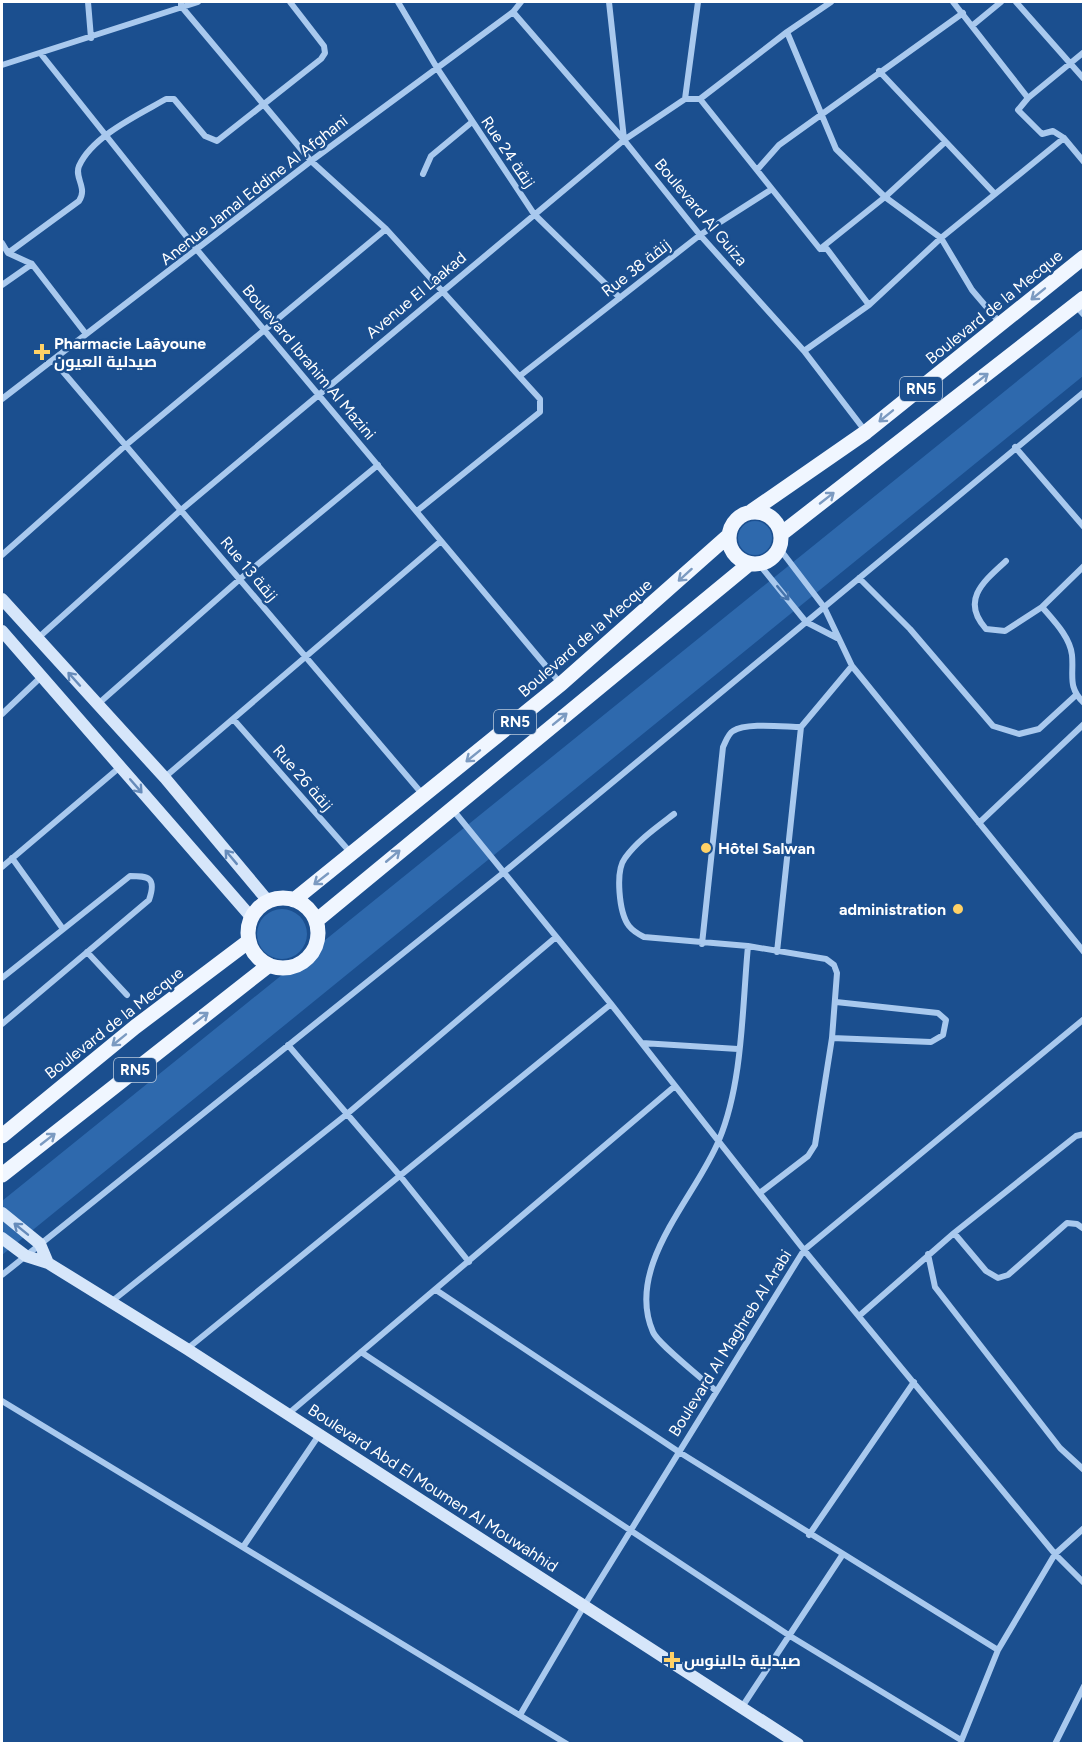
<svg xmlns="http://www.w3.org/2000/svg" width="1085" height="1745" viewBox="0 0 1085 1745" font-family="Figtree,Cairo,sans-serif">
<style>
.green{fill:#2e69ad}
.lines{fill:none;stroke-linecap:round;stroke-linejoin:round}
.street{stroke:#a9c9ee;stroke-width:6}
.secondary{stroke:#d6e6fa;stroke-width:12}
.primary{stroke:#f0f6ff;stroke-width:15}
.oneway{stroke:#7b9ac1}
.oneway2{stroke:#4674ac}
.oneway3{stroke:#668bba}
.poi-dot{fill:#ffd166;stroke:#1b4f8f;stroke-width:2}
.labels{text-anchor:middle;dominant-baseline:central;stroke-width:5;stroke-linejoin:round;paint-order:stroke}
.shield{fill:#1b4f8f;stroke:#bbcadd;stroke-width:1.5}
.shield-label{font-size:15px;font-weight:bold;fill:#fff}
.street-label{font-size:16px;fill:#fff;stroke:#1b4f8f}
.poi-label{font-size:16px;font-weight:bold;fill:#fff;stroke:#1b4f8f;text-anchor:start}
</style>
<rect width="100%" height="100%" fill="#1b4f8f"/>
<!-- green -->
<path class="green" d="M1083,328v48l-1081,879v-54z
M738 538a17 17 0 1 1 34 0a17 17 0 1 1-34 0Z
M257 934a25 25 0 1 1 50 0a25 25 0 1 1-50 0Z"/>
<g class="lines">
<!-- street -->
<path class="street" d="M88,2l3,36
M181,2v4l130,155 75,68 154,170v13l-123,99
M398,2l39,66 97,146 86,84
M609,2l15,137
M953,2l75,96 -10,12 24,24 11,-3 11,7 20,24
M1016,2l68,77
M513,12l111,128 76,95 104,116 62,81
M973,25l28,-23
M787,32l49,117 49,48 56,41 31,52 29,34
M41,54l157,197 363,433
M2,65l196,-63
M879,71l116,123
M1028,98l56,-46
M685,99l13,-97
M700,99l120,150h7l42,56
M757,170l22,-25 184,-132
M423,174l8,-18 41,-34
M2,243l6,10 24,11 54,70
M820,249l65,-52 59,-54
M8,253l71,-52c9,-13 -5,-23 0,-35 13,-30 61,-52 87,-67h8l31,37 12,5 104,-82 4,-6 -1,-7 -34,-44
M2,285l30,-21
M1075,305l9,10
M804,351l65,-46 72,-67 123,-100
M53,360l371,436
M521,375l179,-140 72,-46
M2,399l309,-238 202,-149 8,-10
M1015,447l69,80
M779,548l45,59 28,59 232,286
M2,555l124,-110 260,-216
M1006,561c-22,20 -46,39 -20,68l19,2 37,-24
M759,564l47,58 31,16
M1084,566l-42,41c12,14 28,30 30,48 2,20 -5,32 12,48
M859,578l51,51 83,97 26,8 20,-5 36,-33
M38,638l143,-128 443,-370 61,-41h15l87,-67 44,-30
M98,704l142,-125 138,-114
M2,714l39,-37
M234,720l116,132
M165,777l276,-236
M453,810l158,194 193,246 251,304 29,29
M674,814c-17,13 -37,27 -49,44 -10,13 -6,55 4,68 4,5 9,8 15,11l104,9 78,13 8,6 3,8 -5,65 -17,107 -7,11 -47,36
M979,823l105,-99
M12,858l51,71
M2,867l118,-100
M702,944l21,-197c3,-6 5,-13 10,-16 13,-9 53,-4 68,-4
M87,952l40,43
M777,952l24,-225 51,-61
M2,978l128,-102c18,0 27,1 19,24l-147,124
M832,1038l99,4 12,-7 3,-15 -8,-7 -102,-11
M642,1043l96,6
M288,1045l113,132 68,85
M954,1233l32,38 12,7 10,-3 59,-52 10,1 7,5
M928,1254l7,33 125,161 24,22
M2,1275l501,-402 581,-481
M436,1290l243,162 319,198 -38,94
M111,1302l236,-188 209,-177
M859,1316l95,-83 122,-97 8,-2
M187,1349l424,-345
M361,1352l429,284 171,104
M716,1391c-12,-11 -58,-47 -63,-59 -29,-66 43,-135 66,-192 24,-58 23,-131 29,-194
M2,1401l565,343
M288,1414l387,-328
M809,1535l105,-153
M243,1547l76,-112
M998,1650l57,-96 29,-26
M742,1707l101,-153
M520,1715l64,-109 220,-356 280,-231
M1055,1744l29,-58"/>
<!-- secondary -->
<path class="secondary" d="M2,599l163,179 103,123
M2,631l250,287
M2,1213l38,31 8,19
M2,1238l24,18 22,7 139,86 611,395"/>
<!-- primary -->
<path class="primary" d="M752,511l114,-79 218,-175
M729 538a26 26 0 1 1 52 0a26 26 0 1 1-52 0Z
M781,534l303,-236
M248 933a35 35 0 1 1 70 0a35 35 0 1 1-70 0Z
M294,900l267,-216 167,-148
M316,921l433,-357
M2,1136l133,-109 114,-86
M2,1175l267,-210"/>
</g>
<!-- one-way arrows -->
<defs><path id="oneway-shaft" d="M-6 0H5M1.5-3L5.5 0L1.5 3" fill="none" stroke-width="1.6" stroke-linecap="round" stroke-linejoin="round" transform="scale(1.5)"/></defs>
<g class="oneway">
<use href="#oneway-shaft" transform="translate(1038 294) rotate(141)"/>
<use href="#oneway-shaft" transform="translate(981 379) rotate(-38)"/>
<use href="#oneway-shaft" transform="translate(886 416) rotate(141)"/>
<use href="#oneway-shaft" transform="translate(827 498) rotate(-38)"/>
<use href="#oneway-shaft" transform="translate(685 575) rotate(138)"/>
<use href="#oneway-shaft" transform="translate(560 719) rotate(-39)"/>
<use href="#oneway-shaft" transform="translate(473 756) rotate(141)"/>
<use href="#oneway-shaft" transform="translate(393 856) rotate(-40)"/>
<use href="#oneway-shaft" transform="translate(321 879) rotate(142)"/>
<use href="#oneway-shaft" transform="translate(201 1018) rotate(-38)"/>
<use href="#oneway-shaft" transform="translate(119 1040) rotate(141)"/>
<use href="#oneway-shaft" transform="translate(48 1139) rotate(-38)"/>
</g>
<use class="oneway2" href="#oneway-shaft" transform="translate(783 593) rotate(50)"/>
<g class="oneway3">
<use href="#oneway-shaft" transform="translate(74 679) rotate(-132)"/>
<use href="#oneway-shaft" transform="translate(136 786) rotate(49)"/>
<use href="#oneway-shaft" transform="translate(231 857) rotate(-130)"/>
<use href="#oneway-shaft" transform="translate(21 1229) rotate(-141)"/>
</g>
<!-- markers -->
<g class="poi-dot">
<path d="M39 343h6v6h6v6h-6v6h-6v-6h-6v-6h6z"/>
<circle cx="706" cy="848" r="6"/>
<circle cx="958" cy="909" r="6"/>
<path d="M669 1651h6v6h6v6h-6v6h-6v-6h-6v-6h6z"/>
</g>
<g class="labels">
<!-- shield labels -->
<g class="shield">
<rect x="900" y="377" width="42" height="24" rx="4.5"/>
<rect x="494" y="710" width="42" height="24" rx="4.5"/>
<rect x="114" y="1058" width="42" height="24" rx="4.5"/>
</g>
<g class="shield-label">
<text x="921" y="389">RN5</text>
<text x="515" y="722">RN5</text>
<text x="135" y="1070">RN5</text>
</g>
<!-- street labels -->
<g class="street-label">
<text transform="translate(508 152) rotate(56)">Rue 24 زنقة</text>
<text transform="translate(254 190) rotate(-38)">Anenue Jamal Eddine Al Afghani</text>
<text transform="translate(701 212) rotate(50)">Boulevard Al Guiza</text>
<text transform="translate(636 268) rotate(-38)">Rue 38 زنقة</text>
<text transform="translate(416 295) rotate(-40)">Avenue El Laakad</text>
<text transform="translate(994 307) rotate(-39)">Boulevard de la Mecque</text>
<text transform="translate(309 362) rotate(50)">Boulevard Ibrahim Al Mazini</text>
<text transform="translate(249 569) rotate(50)">Rue 13 زنقة</text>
<text transform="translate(585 638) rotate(-41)">Boulevard de la Mecque</text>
<text transform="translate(303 778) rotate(49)">Rue 26 زنقة</text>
<text transform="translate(114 1023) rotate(-38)">Boulevard de la Mecque</text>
<text transform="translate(730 1343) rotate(-58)">Boulevard Al Maghreb Al Arabi</text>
<text transform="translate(433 1488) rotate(33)">Boulevard Abd El Moumen Al Mouwahhid</text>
</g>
<!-- poi labels -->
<g class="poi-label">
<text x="54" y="343">Pharmacie Laâyoune<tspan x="54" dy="18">صيدلية العيون</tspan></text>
<text x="718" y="848">Hôtel Salwan</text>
<text x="946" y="909" text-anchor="end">administration</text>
<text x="684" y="1660">صيدلية جالينوس</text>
</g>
</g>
<!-- border -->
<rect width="1085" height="1745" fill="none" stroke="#ffffff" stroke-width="6"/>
</svg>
